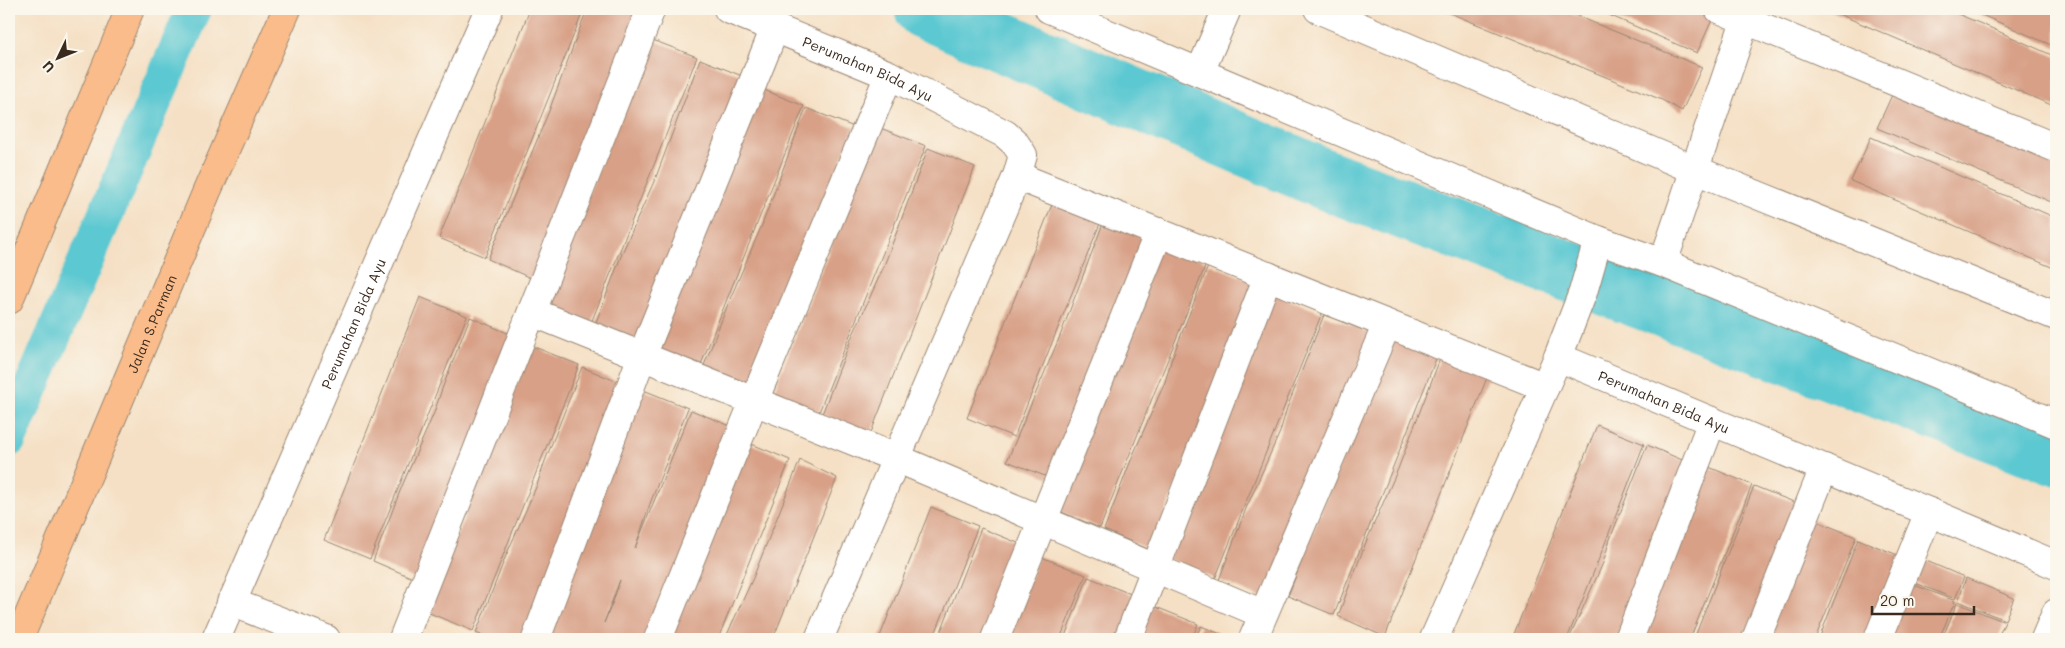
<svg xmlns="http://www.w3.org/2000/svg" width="2065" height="648" viewBox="0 0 2065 648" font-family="Mali,sans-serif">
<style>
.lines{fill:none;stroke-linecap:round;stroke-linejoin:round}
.canal{stroke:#5bc8d1;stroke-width:36}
.river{stroke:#5bc8d1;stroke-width:61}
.building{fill:#d8a087;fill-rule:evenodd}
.minor-casing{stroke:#988572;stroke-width:30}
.major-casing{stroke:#988572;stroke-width:30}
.minor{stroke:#fff;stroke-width:28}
.major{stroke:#f9bc8a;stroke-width:28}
.labels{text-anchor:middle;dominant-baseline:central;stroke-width:4;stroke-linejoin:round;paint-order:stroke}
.street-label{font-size:14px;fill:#3b2a1e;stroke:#fbf7ec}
</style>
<rect width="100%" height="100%" fill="#fbf7ec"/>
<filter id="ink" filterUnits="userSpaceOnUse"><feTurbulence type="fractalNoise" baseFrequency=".02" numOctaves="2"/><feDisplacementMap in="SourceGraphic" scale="10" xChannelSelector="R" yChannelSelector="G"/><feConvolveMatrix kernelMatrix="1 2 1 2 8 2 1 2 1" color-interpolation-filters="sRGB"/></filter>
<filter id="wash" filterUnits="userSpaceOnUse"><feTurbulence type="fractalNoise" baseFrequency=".0096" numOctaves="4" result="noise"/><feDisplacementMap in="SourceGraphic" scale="20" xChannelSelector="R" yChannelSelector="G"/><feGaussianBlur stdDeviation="1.12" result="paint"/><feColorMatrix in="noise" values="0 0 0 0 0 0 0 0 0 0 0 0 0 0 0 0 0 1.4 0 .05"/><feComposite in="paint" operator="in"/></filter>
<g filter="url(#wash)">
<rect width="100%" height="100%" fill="#f5e0c5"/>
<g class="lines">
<!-- canal -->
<path class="canal" d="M9,439l185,-430"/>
<!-- river -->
<path class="river" d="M925,9l399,170 732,276"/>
</g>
<g id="blocks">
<!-- building -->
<path class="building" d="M530,9h54l-99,248 -46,-19z
M587,9h46l8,3 -106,268 -47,-21 61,-148z
M1440,9h120l142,58 -20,44 -20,-11z
M1595,9h122l-20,44z
M1827,9h119l45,19 65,29v50z
M1967,9h89v38l-72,-31z
M650,39l47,18 -106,266 -46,-19z
M700,59l47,19 -105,267 -47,-20 28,-74 33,-74z
M1897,84l159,70v50l-179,-76z
M757,87l47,19 -106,266 -46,-19z
M806,108l48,19 -106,267 -47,-21 29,-74 32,-74z
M878,127l48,19 -107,266 -46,-19z
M1871,137l185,81v51l-205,-88z
M928,148l47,19 -105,268 -48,-21 29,-75 33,-73z
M1055,197l48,19 -89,221 -47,-19z
M1105,218l47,19 -97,243 -48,-19 53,-125z
M1159,243l48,19 -107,266 -46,-19z
M1209,264l48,19 -107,267 -46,-20 29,-75 32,-73 7,-24z
M1274,294l48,19 -107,266 -46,-20z
M420,297l47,19 -97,243 -46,-19z
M1324,315l47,18 -105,267 -47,-20 28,-74 33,-74 7,-24z
M470,317l47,20 -97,244 -47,-20 29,-75 32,-73 8,-24z
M1393,330l47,19 -106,266 -46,-19z
M532,346l47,19 -106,266 -46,-19z
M1443,351l47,19 -105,267 -47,-21 28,-74 32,-73z
M582,367l46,19 -100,253h-37l-15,-6 29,-75 32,-73 8,-24z
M641,389l47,19 -37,93 -16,47 56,-138 47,19 -84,210h-113zM620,580l-6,19 -10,24z
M1597,425l47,19 -55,140 -22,55h-55z
M742,440l48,20 -72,179h-34l-18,-7z
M1647,445l47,20 -69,174h-56l34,-76 7,-24z
M800,460l37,18 -64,161h-48l28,-61z
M1704,465l48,20 -62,154h-55z
M1754,486l47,19 -53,134h-54z
M931,507l47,19 -45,113h-54z
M1809,518l47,19 -9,23 -32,79h-54z
M981,528l47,19 -38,92h-52z
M1858,539l47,19 -33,81h-53z
M1039,556l47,19 -26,64h-54z
M1917,557l47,20 -9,22 -47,-19z
M1088,577l48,19 -18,43h-54z
M1966,578l48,20 -9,22 -47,-19z
M1907,582l48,19 -16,38h-54z
M1957,603l48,19 -8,17h-55z
M1151,605l47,19 -6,15h-55z
M1201,626l32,13h-38z"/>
</g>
</g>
<g filter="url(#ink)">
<use href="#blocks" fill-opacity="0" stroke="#988572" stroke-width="1"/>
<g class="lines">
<defs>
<g id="minor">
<path id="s1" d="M728,9l161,66 116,59 10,9 8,12 -6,21 -198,463"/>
<path d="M1049,9l549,231 65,23 393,161"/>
<path d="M1318,9l375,160 363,147"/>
<path d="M1719,9l337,139"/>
<path d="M1200,72l27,-63"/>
<path d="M1017,176l528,211"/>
<path d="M1663,263l86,-254"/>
<path d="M532,312l364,146 367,156"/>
<path id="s2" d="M1558,357l498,208"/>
<path d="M231,602l95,37"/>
<path id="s3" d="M216,639l273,-630"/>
<path d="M403,639l248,-630"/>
<path d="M536,639l106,-283 133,-328"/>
<path d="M658,639l96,-238 135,-326"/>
<path d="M995,639l164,-407"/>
<path d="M1128,639l140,-363"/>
<path d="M1253,639l134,-315"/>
<path d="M1434,639l124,-282 25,-65 15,-52"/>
<path d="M1629,639l83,-218"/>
<path d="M1756,639l68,-171"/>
<path d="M1878,639l51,-127"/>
<path d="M2045,639l11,-26"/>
</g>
<g id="major">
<path d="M9,300l121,-291"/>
<path id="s4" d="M19,639l188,-448 80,-182"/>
</g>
</defs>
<!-- minor casing -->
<use href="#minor" class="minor-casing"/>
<!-- major casing -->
<use href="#major" class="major-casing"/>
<!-- minor -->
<use href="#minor" class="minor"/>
<!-- major -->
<use href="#major" class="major"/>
</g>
</g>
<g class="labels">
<!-- street labels -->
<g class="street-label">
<text stroke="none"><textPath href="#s1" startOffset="152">Perumahan Bida Ayu</textPath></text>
<text stroke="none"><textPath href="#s4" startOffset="342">Jalan S.Parman</textPath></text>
<text stroke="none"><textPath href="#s3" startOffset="344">Perumahan Bida Ayu</textPath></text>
<text stroke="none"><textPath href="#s2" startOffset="115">Perumahan Bida Ayu</textPath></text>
</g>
</g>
<!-- margin -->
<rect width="2065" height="648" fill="none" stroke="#fbf7ec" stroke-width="30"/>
<!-- north arrow -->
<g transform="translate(58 58) rotate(227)" stroke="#fbf7ec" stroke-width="4" paint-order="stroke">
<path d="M0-4L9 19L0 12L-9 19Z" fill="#3b2a1e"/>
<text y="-8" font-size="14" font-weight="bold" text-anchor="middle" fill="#3b2a1e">U</text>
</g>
<!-- scale -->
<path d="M1872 606v8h102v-8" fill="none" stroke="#3b2a1e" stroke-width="2.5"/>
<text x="1880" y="606" font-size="15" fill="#3b2a1e" stroke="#fbf7ec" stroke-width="4" paint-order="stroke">20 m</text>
</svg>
